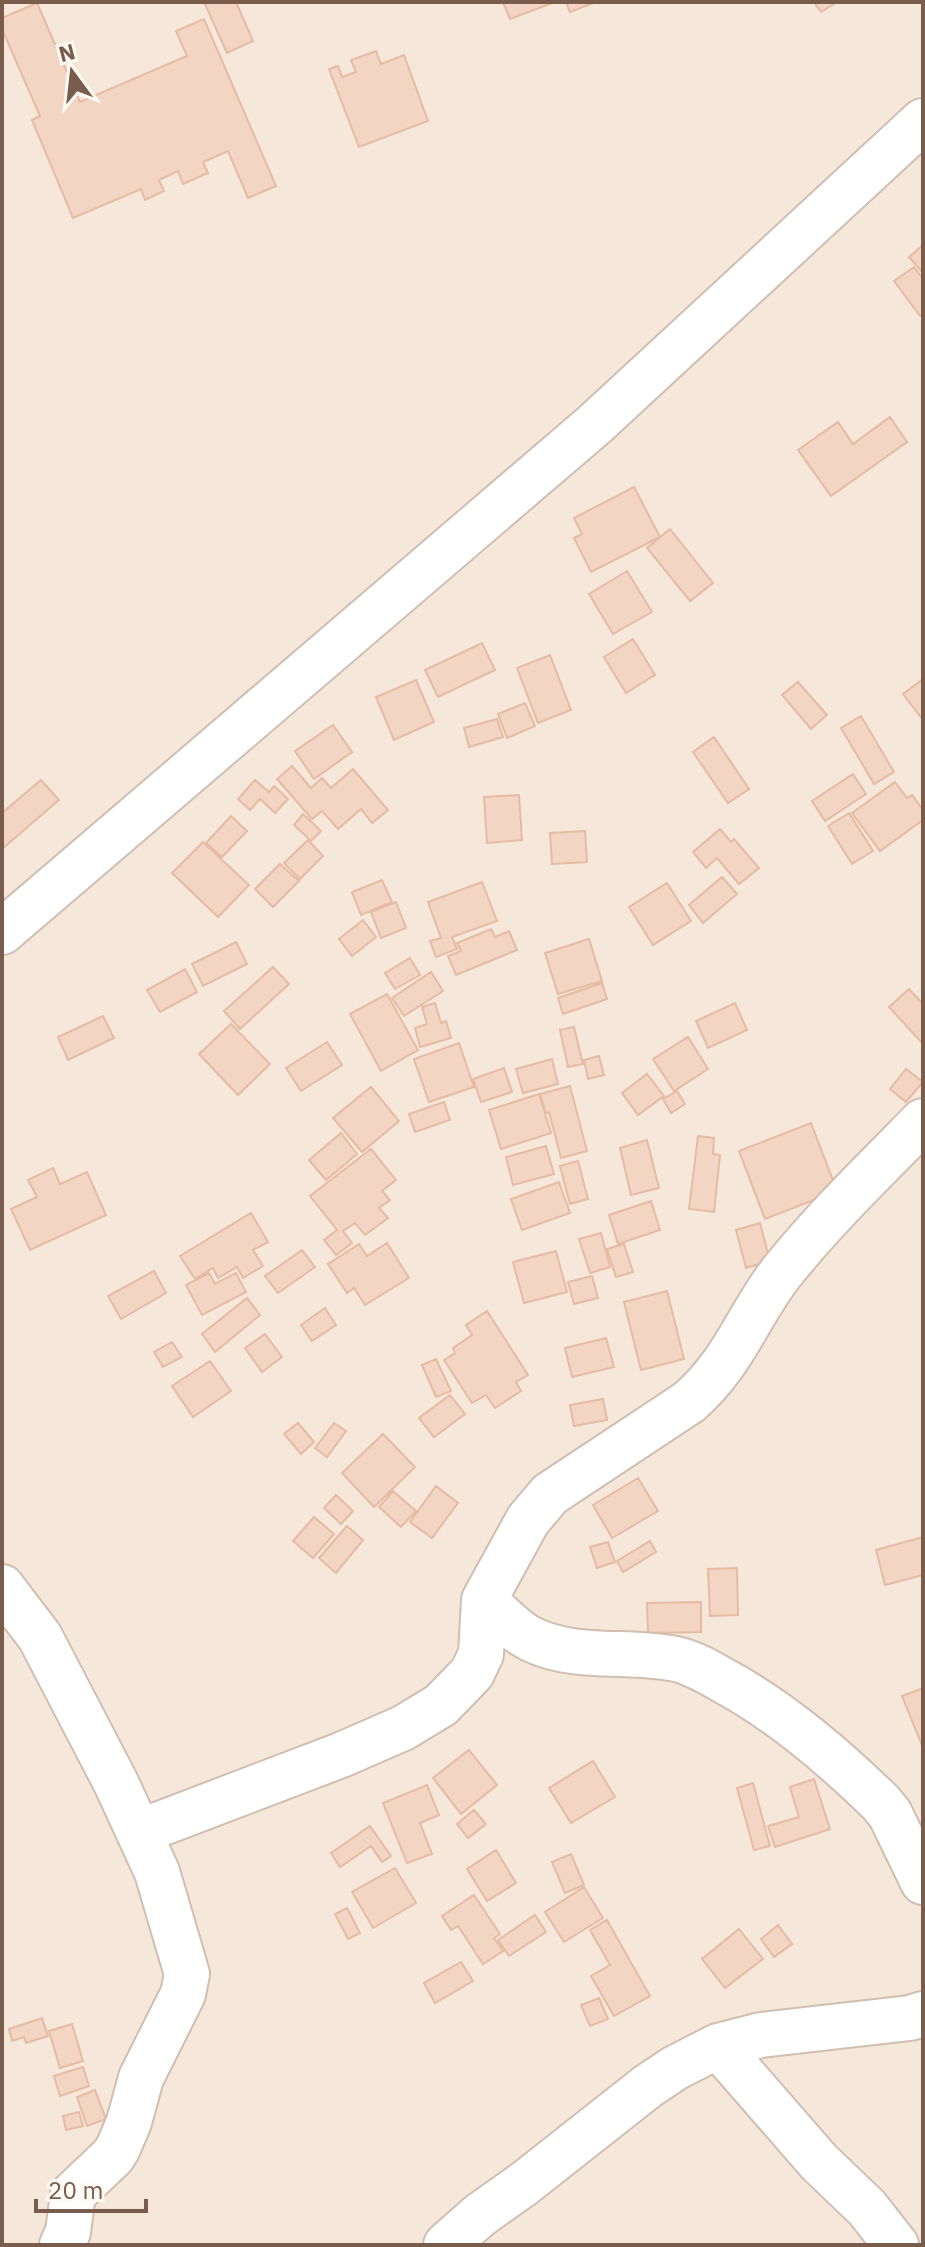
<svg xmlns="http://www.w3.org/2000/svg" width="925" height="2247" viewBox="0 0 925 2247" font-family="'IBM Plex Sans',sans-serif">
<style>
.residential{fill:#f5e8da}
.building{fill:#f3d5c3;stroke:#e6bba3;stroke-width:2}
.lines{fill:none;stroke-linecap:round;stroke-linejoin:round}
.minor-casing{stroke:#d1beb0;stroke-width:48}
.minor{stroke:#fff;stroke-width:44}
</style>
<rect width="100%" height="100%" fill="#fdf6ec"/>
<!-- residential -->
<path class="residential" d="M2,2h921v2243h-921z"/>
<!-- building -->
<path class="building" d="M204,2h32l17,39 -26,12z
M503,2h52l-45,17z
M566,2h30l-26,10z
M814,2h23l-16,10z
M37,3l43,99 107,-46 -11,-25 28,-12 72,167 -28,12 -20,-47 -25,11 5,11 -25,11 -5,-13 -19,9 5,11 -19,9 -4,-11 -68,29 -41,-98 8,-4 -38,-87v-11z
M376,51l5,13 23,-9 24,66 -69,26 -30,-78 9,-3 4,11 14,-5 -5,-12z
M923,245v28l-14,-16z
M914,267l9,12v35l-3,2 -26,-35z
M890,417l17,25 -76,54 -33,-46 40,-28 15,22z
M634,487l26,50 -69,35 -17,-34 8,-4 -8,-16z
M670,529l43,54 -23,18 -43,-53z
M627,571l25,41 -39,22 -24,-40z
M633,639l22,36 -29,18 -22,-36z
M482,643l13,27 -57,27 -13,-27z
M550,655l21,55 -33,13 -21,-55z
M923,679v41l-20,-26z
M416,680l18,42 -40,18 -18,-43z
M798,682l29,33 -16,14 -29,-34z
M525,703l10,23 -28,12 -9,-24z
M861,716l33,56 -20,12 -33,-56z
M497,719l6,18 -34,10 -5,-19z
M333,725l19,27 -38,27 -19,-28z
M714,737l35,52 -21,14 -35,-51z
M292,766l19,22 11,-10 9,10 22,-19 35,41 -16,13 -11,-14 -23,20 -16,-18 -10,8 -35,-40z
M853,774l13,20 -41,27 -13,-20z
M41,780l18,20 -57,49v-36z
M255,780l14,12 5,-6 14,13 -13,14 -15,-14 -10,11 -12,-11z
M895,782l12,16 5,-3 11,15v10l-43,31 -28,-38z
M519,795l3,45 -35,3 -3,-46z
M849,813l24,38 -21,13 -24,-38z
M303,814l18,17 -10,10 -17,-16z
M231,816l16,15 -25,26 -16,-14z
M720,829l11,13 3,-3 25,29 -20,16 -22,-26 -11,10 -13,-16z
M585,831l2,31 -35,2 -2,-31z
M308,840l15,16 -23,23 -16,-16z
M203,842l46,43 -31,32 -46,-44z
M280,864l19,17 -26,26 -18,-18z
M722,877l15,17 -34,29 -14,-18z
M382,880l10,22 -31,13 -9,-23z
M482,882l15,39 -45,16 5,12 -21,8 -6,-16 11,-3 -13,-36z
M667,883l24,38 -38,24 -24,-38z
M396,902l10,26 -25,10 -10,-26z
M363,920l13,17 -24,19 -13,-17z
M491,929l4,8 14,-6 8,19 -61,25 -8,-19 13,-5 -4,-8z
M589,939l13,42 -44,13 -13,-41z
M236,942l11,22 -44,22 -11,-22z
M410,958l10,17 -25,14 -10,-16z
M273,967l16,17 -49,45 -16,-18z
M185,969l12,23 -37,20 -13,-22z
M431,972l12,19 -39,25 -12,-18z
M602,983l5,16 -44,15 -5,-16z
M909,989l14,15v40l-34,-37z
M387,994l31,56 -37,21 -31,-57z
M435,1003l6,20 5,-2 5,17 -31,9 -5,-19 12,-4 -5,-17z
M735,1003l12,27 -39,18 -12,-27z
M103,1016l11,22 -46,22 -10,-23z
M231,1024l39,40 -32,31 -39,-41z
M574,1027l9,37 -15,3 -8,-37z
M688,1037l20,32 -34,22 -21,-32z
M327,1042l15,23 -41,26 -15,-23z
M459,1043l15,44 -45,15 -15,-43z
M599,1056l5,19 -16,4 -4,-19z
M552,1059l6,25 -35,9 -7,-24z
M504,1068l8,24 -31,10 -8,-23z
M906,1069l17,13 -17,20 -16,-13z
M647,1074l17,22 -26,19 -16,-22z
M570,1086l17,65 -26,7 -12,-46 -3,1 -6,-19z
M371,1087l28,34 -37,31 -29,-34z
M677,1091l8,13 -14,9 -8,-14z
M539,1094l12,39 -50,16 -12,-39z
M444,1102l6,18 -35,12 -6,-18z
M811,1123l26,68 -72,28 -26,-68z
M341,1133l16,21 -31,26 -17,-20z
M698,1136l16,2 -1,16 7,1 -6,57 -25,-3z
M647,1140l12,48 -28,7 -11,-47z
M546,1146l8,28 -41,11 -7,-28z
M371,1149l25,31 -14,11 8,9 -11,8 9,10 -23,17 -10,-12 -12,8 9,12 -16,12 -12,-15 13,-10 -27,-34z
M578,1161l10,38 -18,5 -10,-38z
M53,1168l7,16 27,-12 19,43 -76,35 -19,-41 26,-12 -9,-17z
M559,1182l11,31 -48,17 -11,-31z
M651,1201l9,29 -42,14 -9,-29z
M251,1213l17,29 -15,8 10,16 -20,12 -6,-11 -19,11 -5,-10 -18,11 -15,-23z
M760,1223l10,38 -24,7 -10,-38z
M601,1233l9,34 -20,6 -11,-34z
M387,1243l22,35 -44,27 -11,-17 -7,5 -19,-29 31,-20 8,12z
M624,1244l9,28 -17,5 -9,-28z
M302,1250l13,17 -37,26 -13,-17z
M556,1251l11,41 -43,11 -11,-41z
M154,1271l12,22 -45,26 -13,-23z
M209,1273l6,11 21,-11 10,19 -44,23 -16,-30z
M592,1276l6,22 -24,6 -6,-22z
M667,1291l17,68 -43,11 -17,-68z
M247,1298l13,17 -45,37 -13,-18z
M325,1308l11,17 -24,16 -11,-16z
M487,1311l41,64 -12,7 5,9 -26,17 -9,-13 -14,8 -28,-43 11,-7 -2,-5 19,-13 -6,-10z
M265,1334l17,23 -20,15 -17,-24z
M606,1338l8,29 -42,10 -7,-29z
M172,1342l10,15 -19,10 -9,-15z
M436,1359l15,32 -15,6 -14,-32z
M210,1361l21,30 -38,26 -21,-31z
M450,1395l15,19 -31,23 -15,-19z
M603,1399l4,21 -33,6 -4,-21z
M298,1423l16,19 -13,12 -17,-20z
M334,1423l12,8 -19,26 -12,-9z
M383,1434l32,33 -41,40 -32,-34z
M638,1478l20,33 -46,27 -19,-33z
M436,1486l22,17 -26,35 -22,-16z
M393,1491l23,20 -15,16 -22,-20z
M336,1495l17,16 -12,13 -17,-16z
M314,1517l20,17 -21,24 -20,-17z
M347,1526l16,14 -27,33 -17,-15z
M923,1537v38l-38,10 -9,-35z
M650,1541l6,11 -33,20 -6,-11z
M608,1542l7,20 -18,6 -7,-21z
M737,1568l1,47 -28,1 -2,-47z
M701,1602v30l-53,1 -1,-30z
M923,1688v60l-21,-52z
M469,1750l28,35 -36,29 -28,-36z
M593,1761l22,36 -44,26 -22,-35z
M814,1779l16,50 -55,18 -7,-21 31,-9 -9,-30z
M753,1783l17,63 -16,4 -17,-62z
M427,1785l12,30 -19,8 12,31 -25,9 -24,-60z
M474,1810l12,14 -18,14 -11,-14z
M370,1826l21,30 -9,6 -11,-16 -31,21 -9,-14z
M496,1850l20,33 -29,18 -20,-32z
M571,1854l13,31 -19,8 -13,-31z
M395,1868l21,35 -43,25 -21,-36z
M584,1887l19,31 -39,24 -19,-30z
M474,1895l26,39 -6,4 9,13 -20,13 -25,-38 -7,4 -9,-14z
M347,1908l13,25 -12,6 -13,-25z
M535,1915l11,17 -37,24 -11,-16z
M607,1920l43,76 -36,20 -23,-40 19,-11 -20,-35z
M778,1925l14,19 -18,13 -13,-18z
M739,1929l24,30 -38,29 -23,-29z
M461,1962l12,19 -38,22 -11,-20z
M599,1998l9,21 -18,7 -9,-21z
M42,2018l6,18 -22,7 -2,-6 -12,4 -3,-12z
M72,2024l11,37 -23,7 -11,-37z
M83,2067l6,19 -29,10 -6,-20z
M95,2090l11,29 -19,7 -10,-29z
M79,2112l4,14 -17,4 -3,-14z"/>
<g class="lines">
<defs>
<path id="minor" d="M2,932l592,-507 329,-304
M2,1587l38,50 76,146 41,89 30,102 -4,20 -42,84 -12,44 -11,26 -5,8 -40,38 -5,38 -6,13
M484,1600c14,12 30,31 47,39 45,22 97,10 145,20 18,4 34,14 50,23 57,31 108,75 155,121l9,11 33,68
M139,1832l202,-77 62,-27 38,-23 31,-32 9,-19 3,-54 44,-80 22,-26 139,-92c45,-39 58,-85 92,-129 43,-54 93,-102 142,-152
M718,2046l101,116 48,46 29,37
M446,2245l34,-30 45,-32 123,-97 27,-18 43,-22 43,-11 149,-17 13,-4"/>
</defs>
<!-- minor casing -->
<use href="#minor" class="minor-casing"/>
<!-- minor -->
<use href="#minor" class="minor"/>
</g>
<!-- border -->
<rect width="925" height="2247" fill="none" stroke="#7a5c4d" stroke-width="8"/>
<!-- north arrow -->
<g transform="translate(72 72) rotate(345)" stroke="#fffaf3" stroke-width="6" paint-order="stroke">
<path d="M0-6L14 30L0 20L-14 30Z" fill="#7a5c4d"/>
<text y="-12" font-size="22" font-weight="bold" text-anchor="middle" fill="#7a5c4d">N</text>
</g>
<!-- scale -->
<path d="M36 2199v12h110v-12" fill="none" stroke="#7a5c4d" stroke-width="4"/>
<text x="48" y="2199" font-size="24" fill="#7a5c4d" stroke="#fffaf3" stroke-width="6" paint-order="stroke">20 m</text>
</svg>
